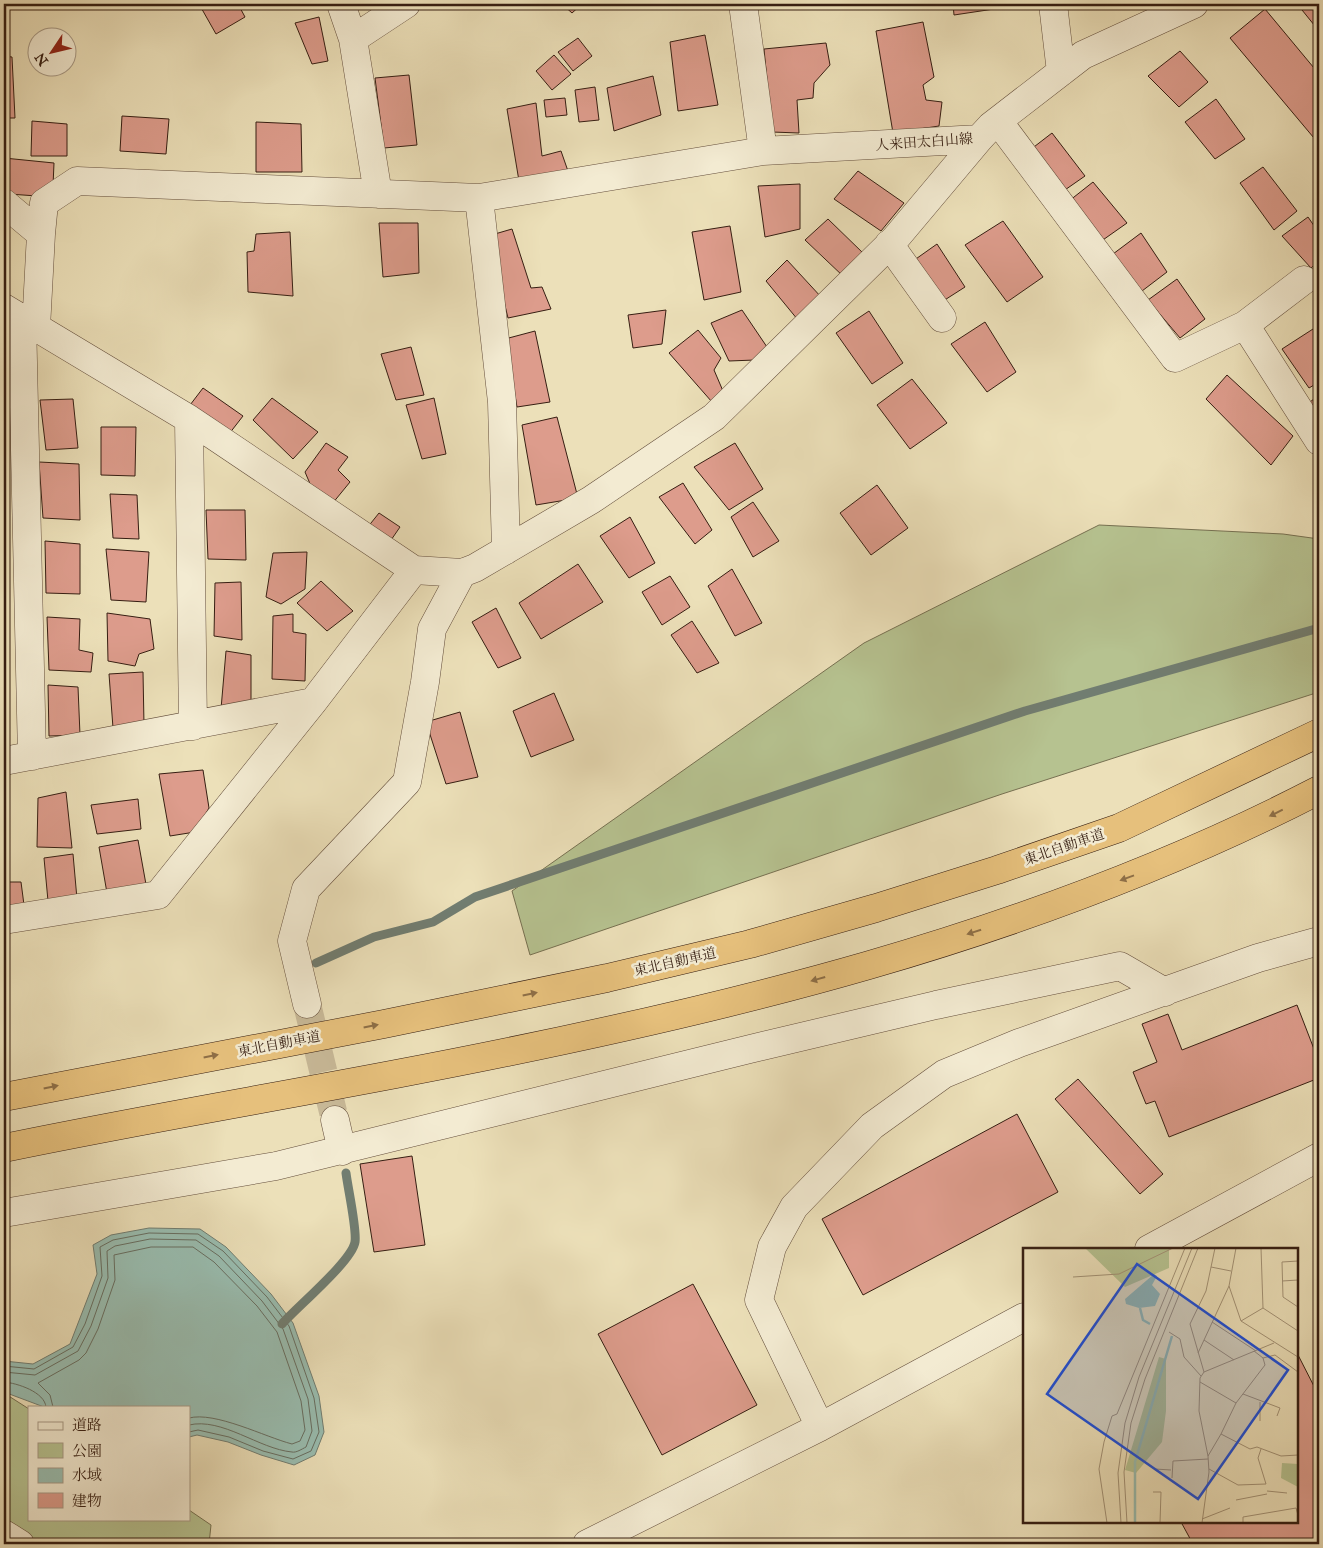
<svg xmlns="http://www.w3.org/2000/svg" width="1323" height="1548" viewBox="0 0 1323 1548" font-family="'IM FELL Great Primer','Noto Serif JP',serif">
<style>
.green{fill:#b6c290;stroke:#767051}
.water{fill:#99bdb0;stroke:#717d71}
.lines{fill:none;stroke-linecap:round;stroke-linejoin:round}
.shore{stroke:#686e61;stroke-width:1}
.stream{stroke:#717d71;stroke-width:9}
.building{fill:#dd9c8c;stroke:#361e12}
.minor-tunnel{stroke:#c8b998;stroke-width:28;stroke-dasharray:28 14;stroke-linecap:butt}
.minor-casing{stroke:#644e3c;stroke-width:29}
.highway-casing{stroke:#361e12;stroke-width:29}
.minor{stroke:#f3ebd2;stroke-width:28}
.highway{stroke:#e6c07c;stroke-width:28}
.oneway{fill:#8e6f47}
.labels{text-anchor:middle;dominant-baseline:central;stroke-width:5;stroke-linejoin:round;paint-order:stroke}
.street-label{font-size:14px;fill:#361e12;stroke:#f3ebd2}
.inset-river{fill:none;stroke:#99bdb0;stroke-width:2.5}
.inset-road{fill:none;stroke:#a39276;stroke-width:1}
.view{fill:#1d4ed8;fill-opacity:0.15;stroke:#1d4ed8;stroke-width:2.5}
.inset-edge{fill:none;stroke:#361e12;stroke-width:2.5}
</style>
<rect width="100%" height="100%" fill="#ece0b9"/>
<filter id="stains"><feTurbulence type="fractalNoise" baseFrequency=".004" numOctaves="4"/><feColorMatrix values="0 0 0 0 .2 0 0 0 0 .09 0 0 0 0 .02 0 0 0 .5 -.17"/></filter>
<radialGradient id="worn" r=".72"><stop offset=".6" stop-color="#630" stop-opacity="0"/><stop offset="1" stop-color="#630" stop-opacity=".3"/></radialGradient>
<!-- green -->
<path class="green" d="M1099,525l184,9 36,5v153l-317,102 -472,161 -18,-64 352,-248z
M4,1393l25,16v110h160v-9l22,15 -2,19h-205z"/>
<!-- water -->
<path class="water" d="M149,1228l51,1 26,18 45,47 22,29 26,73 5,36 -9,23 -21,10 -33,-10 -33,-13 -31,-7 -8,2v-30h-145l-40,-15v-31l29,3 37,-20 27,-70 -4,-29 18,-10z"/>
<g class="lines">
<!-- shore -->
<path class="shore" d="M4,1366l30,3 39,-22 12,-23 17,-48 -2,-29 13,-7 36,-7 49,1 25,17 44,46 22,29 25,72 5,34 -8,19 -18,8 -30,-8 -34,-14 -31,-7 -9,2
M4,1372l31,3 43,-24 13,-25 17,-48 -1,-27 8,-5 35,-7 46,1 23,16 43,45 21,28 25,70 4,32 -6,16c-4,2 -10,6 -14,5 -33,-3 -70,-35 -103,-27
M4,1382c13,1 41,10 42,25
M53,1407l-3,-12 -12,-12 41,-23 7,-7 12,-24 17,-49 -1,-25 37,-8h42l21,15 43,44 20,26 24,69 4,29 -5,11 -8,3c-27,-7 -77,-33 -103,-26"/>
<!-- stream -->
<path class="stream" d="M316,963l58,-26 59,-15 42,-25 550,-186 294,-83
M282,1324c15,-17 70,-63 73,-82 2,-13 -7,-53 -9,-69"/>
</g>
<!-- building -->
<path class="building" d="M199,4h39l7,13 -29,17z
M562,4h20l-10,9z
M953,4h40l1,5 -40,6z
M1310,4h9v27l-17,-21z
M1265,9l54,65v70l-89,-106z
M319,17l9,44 -16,3 -17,-41z
M923,22l11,55 -11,8 3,15 16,2 -3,24 -46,7 -17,-102z
M705,35l13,70 -40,6 -8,-69z
M578,38l14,18 -19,15 -15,-19z
M826,43l4,22 -16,18 -1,15 -16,2 2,33 -27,-1 -8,-83z
M1180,51l28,31 -29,25 -31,-31z
M554,55l17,19 -19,16 -16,-19z
M4,56l8,1 3,61h-11z
M409,75l8,70 -33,3 -9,-70z
M653,76l8,39 -47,16 -7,-43z
M595,87l4,33 -20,2 -4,-32z
M565,98l2,17 -21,2 -2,-17z
M1216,99l29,40 -30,20 -30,-37z
M536,103l6,53 19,-5 8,23 -50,7 -12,-72z
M122,116l47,3 -3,35 -46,-3z
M32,121l35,3v32h-36z
M256,122l45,2 1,48h-46z
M1052,133l33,43 -23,16 -32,-42z
M4,158l50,5 -1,23 -16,10 -28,-2 -2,-14 -3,-1z
M1263,167l34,44 -23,19 -34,-47z
M858,171l46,32 -23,28 -47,-32z
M1093,182l34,41 -27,19 -31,-41z
M800,184v45l-35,8 -7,-51z
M1308,217l11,16v28l-8,7 -29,-32z
M828,219l35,34 -19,24 -39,-37z
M1003,221l40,56 -36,25 -42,-57z
M379,223h39l1,50 -36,4z
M730,226l11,66 -37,8 -12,-68z
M512,229l19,59 11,-1 9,22 -43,9 -20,-82z
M290,232l3,64 -45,-4 -1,-40 7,-1 2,-17z
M1141,233l26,39 -25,19 -29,-37z
M937,244l28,43 -25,16 -27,-42z
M787,260l35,38 -24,22 -32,-39z
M1177,279l28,40 -25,19 -32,-38z
M666,310l-4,34 -29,4 -5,-33z
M742,310l25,37 -12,13 -26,1 -18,-38z
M869,311l34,52 -31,21 -36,-51z
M985,322l31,50 -29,20 -36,-48z
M1313,329l6,10v43l-10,6 -27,-39z
M698,330l23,28 -7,12 9,21 -11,11 -43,-49z
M535,331l15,71 -33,5 -12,-68z
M411,347l13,48 -28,5 -15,-46z
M1227,375l66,61 -22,29 -65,-66z
M912,379l35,44 -37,26 -33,-44z
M203,388l40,28 -14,18 -42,-25z
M1319,395v21l-9,-14z
M272,398l46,34 -25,27 -40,-39z
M434,398l12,56 -24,5 -16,-54z
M73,399l5,49 -32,2 -6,-50z
M557,417l21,81 -42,7 -14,-80z
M101,427h35l-1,49 -34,-1z
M326,443l22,14 -10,13 12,12 -18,22 -18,-11 -9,-21z
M735,443l28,46 -34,21 -35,-43z
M39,462l40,2 1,56 -37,-2z
M683,483l29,47 -17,14 -36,-47z
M877,485l31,43 -37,27 -31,-42z
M110,494l27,1 2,44 -26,-1z
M753,502l26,39 -26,16 -22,-40z
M206,510h39l1,50 -38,-1z
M379,513l21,14 -11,16 -22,-15z
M630,517l25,46 -26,15 -29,-42z
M45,541l35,3v50l-34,-1z
M106,549l43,3 -3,50 -35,-2z
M307,552l-2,37 -24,15 -15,-7 7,-44z
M578,564l25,38 -62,37 -22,-36z
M732,569l30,54 -27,13 -27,-50z
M670,576l20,31 -28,18 -20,-33z
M321,581l32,30 -26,20 -30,-28z
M241,582l1,58 -28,-4 1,-53z
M496,608l25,50 -23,10 -26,-46z
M107,613l43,6 4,30 -15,5 -4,12 -27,-5z
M293,614v18l13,2 -1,47 -33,-2 1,-63z
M47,617l33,2 -1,31 14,3 -2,19 -42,-2z
M692,621l27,42 -22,10 -26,-38z
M226,651l25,4v49l-30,5z
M143,672l1,53 -31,3 -4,-54z
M48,685l30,2 2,48 -31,1z
M554,693l20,47 -43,17 -18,-46z
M460,712l18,65 -32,7 -20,-62z
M203,770l6,38 -14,24 -25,4 -11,-62z
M66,792l6,56 -35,-1 1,-49z
M138,799l3,30 -44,5 -6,-29z
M138,840l9,50 -40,3 -8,-46z
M73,854l4,45 -29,2 -4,-43z
M4,882h17l3,23 -20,3z
M1297,1005l22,57v16l-150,59 -14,-36 -9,3 -13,-32 24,-10 -15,-38 26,-10 14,36z
M1078,1079l85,95 -23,20 -85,-95z
M1017,1114l41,78 -195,103 -41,-76z
M412,1156l13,89 -51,7 -14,-88z
M693,1284l64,121 -95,50 -64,-121z
M1297,1353l22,43v139l-5,3 3,6h-124l-12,-22h116z"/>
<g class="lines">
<!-- minor-tunnel -->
<path class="minor-tunnel" d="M307,1004l28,116"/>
<defs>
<path id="minor" d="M341,4l12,35 25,155
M743,4l20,147 216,-12 12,-13 92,-71 111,-51
M1053,4l8,68
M353,39l53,-35
M998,121l177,237 70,-33 59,-45
M479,198l23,204 4,148
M4,203l37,31 -5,94
M41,234l3,-31 33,-22 402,17 284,-47
M889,244l53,74
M4,308l185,111 225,151
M22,319l10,437
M1245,325l74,116
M189,419l4,307
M4,761l309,-59
M4,920l154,-25 155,-193 101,-132 48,3 13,-5 116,-68 123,-83 181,-178 84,-100
M307,1004l-15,-63 14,-52 101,-107 18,-100 7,-53 30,-56
M335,1120l7,31
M4,1213l272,-47 474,-117 186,-44 184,-39 45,26
M1149,1249l170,-92
M820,1427l-61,-127 13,-53 22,-40 78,-81 72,-52 75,-31 239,-85 61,-17
M4,1534l16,10
M587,1544l233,-117 204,-110"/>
<path id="highway" d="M4,1097l380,-73 223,-46 143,-34 126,-36 121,-38 122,-42 200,-95
M4,1148c130,-27 261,-49 392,-74 316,-60 635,-135 923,-284"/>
</defs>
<!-- minor casing -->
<use href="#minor" class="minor-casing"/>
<!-- highway casing -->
<use href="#highway" class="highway-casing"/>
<!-- minor -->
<use href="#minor" class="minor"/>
<!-- highway -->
<use href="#highway" class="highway"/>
</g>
<!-- one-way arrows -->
<defs><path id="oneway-solid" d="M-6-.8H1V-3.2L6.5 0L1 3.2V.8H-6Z" transform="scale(1.25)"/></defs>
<g class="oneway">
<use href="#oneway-solid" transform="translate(1276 813) rotate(154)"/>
<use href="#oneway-solid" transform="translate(1127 878) rotate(160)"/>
<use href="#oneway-solid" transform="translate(974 932) rotate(162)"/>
<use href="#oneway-solid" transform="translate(818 979) rotate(164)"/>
<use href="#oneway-solid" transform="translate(530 994) rotate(-12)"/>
<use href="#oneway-solid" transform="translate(371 1026) rotate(-11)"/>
<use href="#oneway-solid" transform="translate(211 1056) rotate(-11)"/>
<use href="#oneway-solid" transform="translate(51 1087) rotate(-12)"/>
</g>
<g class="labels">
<!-- street labels -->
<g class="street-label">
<text transform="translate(924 142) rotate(-4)">人来田太白山線</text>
<text transform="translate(1064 847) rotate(-19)">東北自動車道</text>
<text transform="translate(675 962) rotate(-13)">東北自動車道</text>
<text transform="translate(279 1044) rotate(-11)">東北自動車道</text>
</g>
</g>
<!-- overview -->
<g transform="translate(1023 1248)">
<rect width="275" height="275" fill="#ece0b9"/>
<path d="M62,0h84v20l-44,19zM136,109l7,2v52l-4,31 -26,31 -11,-3zM259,215l16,1v23l-17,-9z" fill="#b6c290"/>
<path d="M131,26l3,2 -5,9 8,9 -5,12 -16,2 -13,-4 -1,-5z" fill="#99bdb0"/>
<path class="inset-river" d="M117,60l3,12 7,4M112,275v-61l37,-126"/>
<path class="inset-road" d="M238,0l2,60 35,23M275,13l-16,1 1,35 15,10M188,19l20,4M50,29l46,-3 54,-26M259,33l16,-1M206,38l12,35 57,36M218,73l22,-13M189,74l44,29M146,84l11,7 4,18 17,19M181,92l30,20M231,103l9,7 12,-3 23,17M175,105l31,-67 7,-38M181,124l70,-29M177,134l36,21M220,146l37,14 -3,8M237,173v-19M198,186l15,-31 29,-38 -2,-7M185,208l-9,-45 1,-33 4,-6 -14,-48 16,-33 9,-43M132,221l16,1M186,221l29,16 28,-1 -8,-26 3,-9M149,230l1,-17 35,-2M244,243l20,2M130,244h8l-1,31M213,252l31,-6M179,271l28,-11M84,275l-8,-54 5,-27 8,-26 5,-2 68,-166M98,275l-3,-50 7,-50 14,-46 53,-129M104,275l-3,-51 7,-49 14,-44 53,-131M179,275l7,-51 -1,-16 13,-22 29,15 7,-2 24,9 17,-1M220,275v-6l53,-9 2,7"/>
<path class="view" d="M114,16l151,106 -90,129 -151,-105z"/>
<rect width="275" height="275" class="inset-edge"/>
</g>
<!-- margin -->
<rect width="1323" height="1548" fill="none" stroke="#ece0b9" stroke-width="20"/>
<rect x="5" y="5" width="1313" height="1538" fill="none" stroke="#361e12" stroke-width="2.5"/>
<rect x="10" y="10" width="1303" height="1528" fill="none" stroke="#361e12"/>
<!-- legend -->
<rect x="28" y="1406" width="162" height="115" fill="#f3ebd2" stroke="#a79985"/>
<rect x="38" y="1422" width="25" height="8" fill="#f3ebd2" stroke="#a79985"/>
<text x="72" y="1430" font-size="15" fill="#361e12">道路</text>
<rect x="38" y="1443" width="25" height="15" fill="#b6c290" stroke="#a79985"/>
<text x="72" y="1456" font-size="15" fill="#361e12">公園</text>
<rect x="38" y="1468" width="25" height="15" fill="#99bdb0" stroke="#a79985"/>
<text x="72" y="1480" font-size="15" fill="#361e12">水域</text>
<rect x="38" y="1493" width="25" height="15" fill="#dd9c8c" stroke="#a79985"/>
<text x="72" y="1506" font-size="15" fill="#361e12">建物</text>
<!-- north arrow -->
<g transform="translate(52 52) rotate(235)"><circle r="24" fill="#f3ebd2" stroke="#a79985"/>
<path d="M0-4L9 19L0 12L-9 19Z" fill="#8f2418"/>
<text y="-8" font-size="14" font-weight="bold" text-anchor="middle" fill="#361e12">N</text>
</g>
<rect width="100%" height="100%" filter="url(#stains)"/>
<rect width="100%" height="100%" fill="url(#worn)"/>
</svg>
